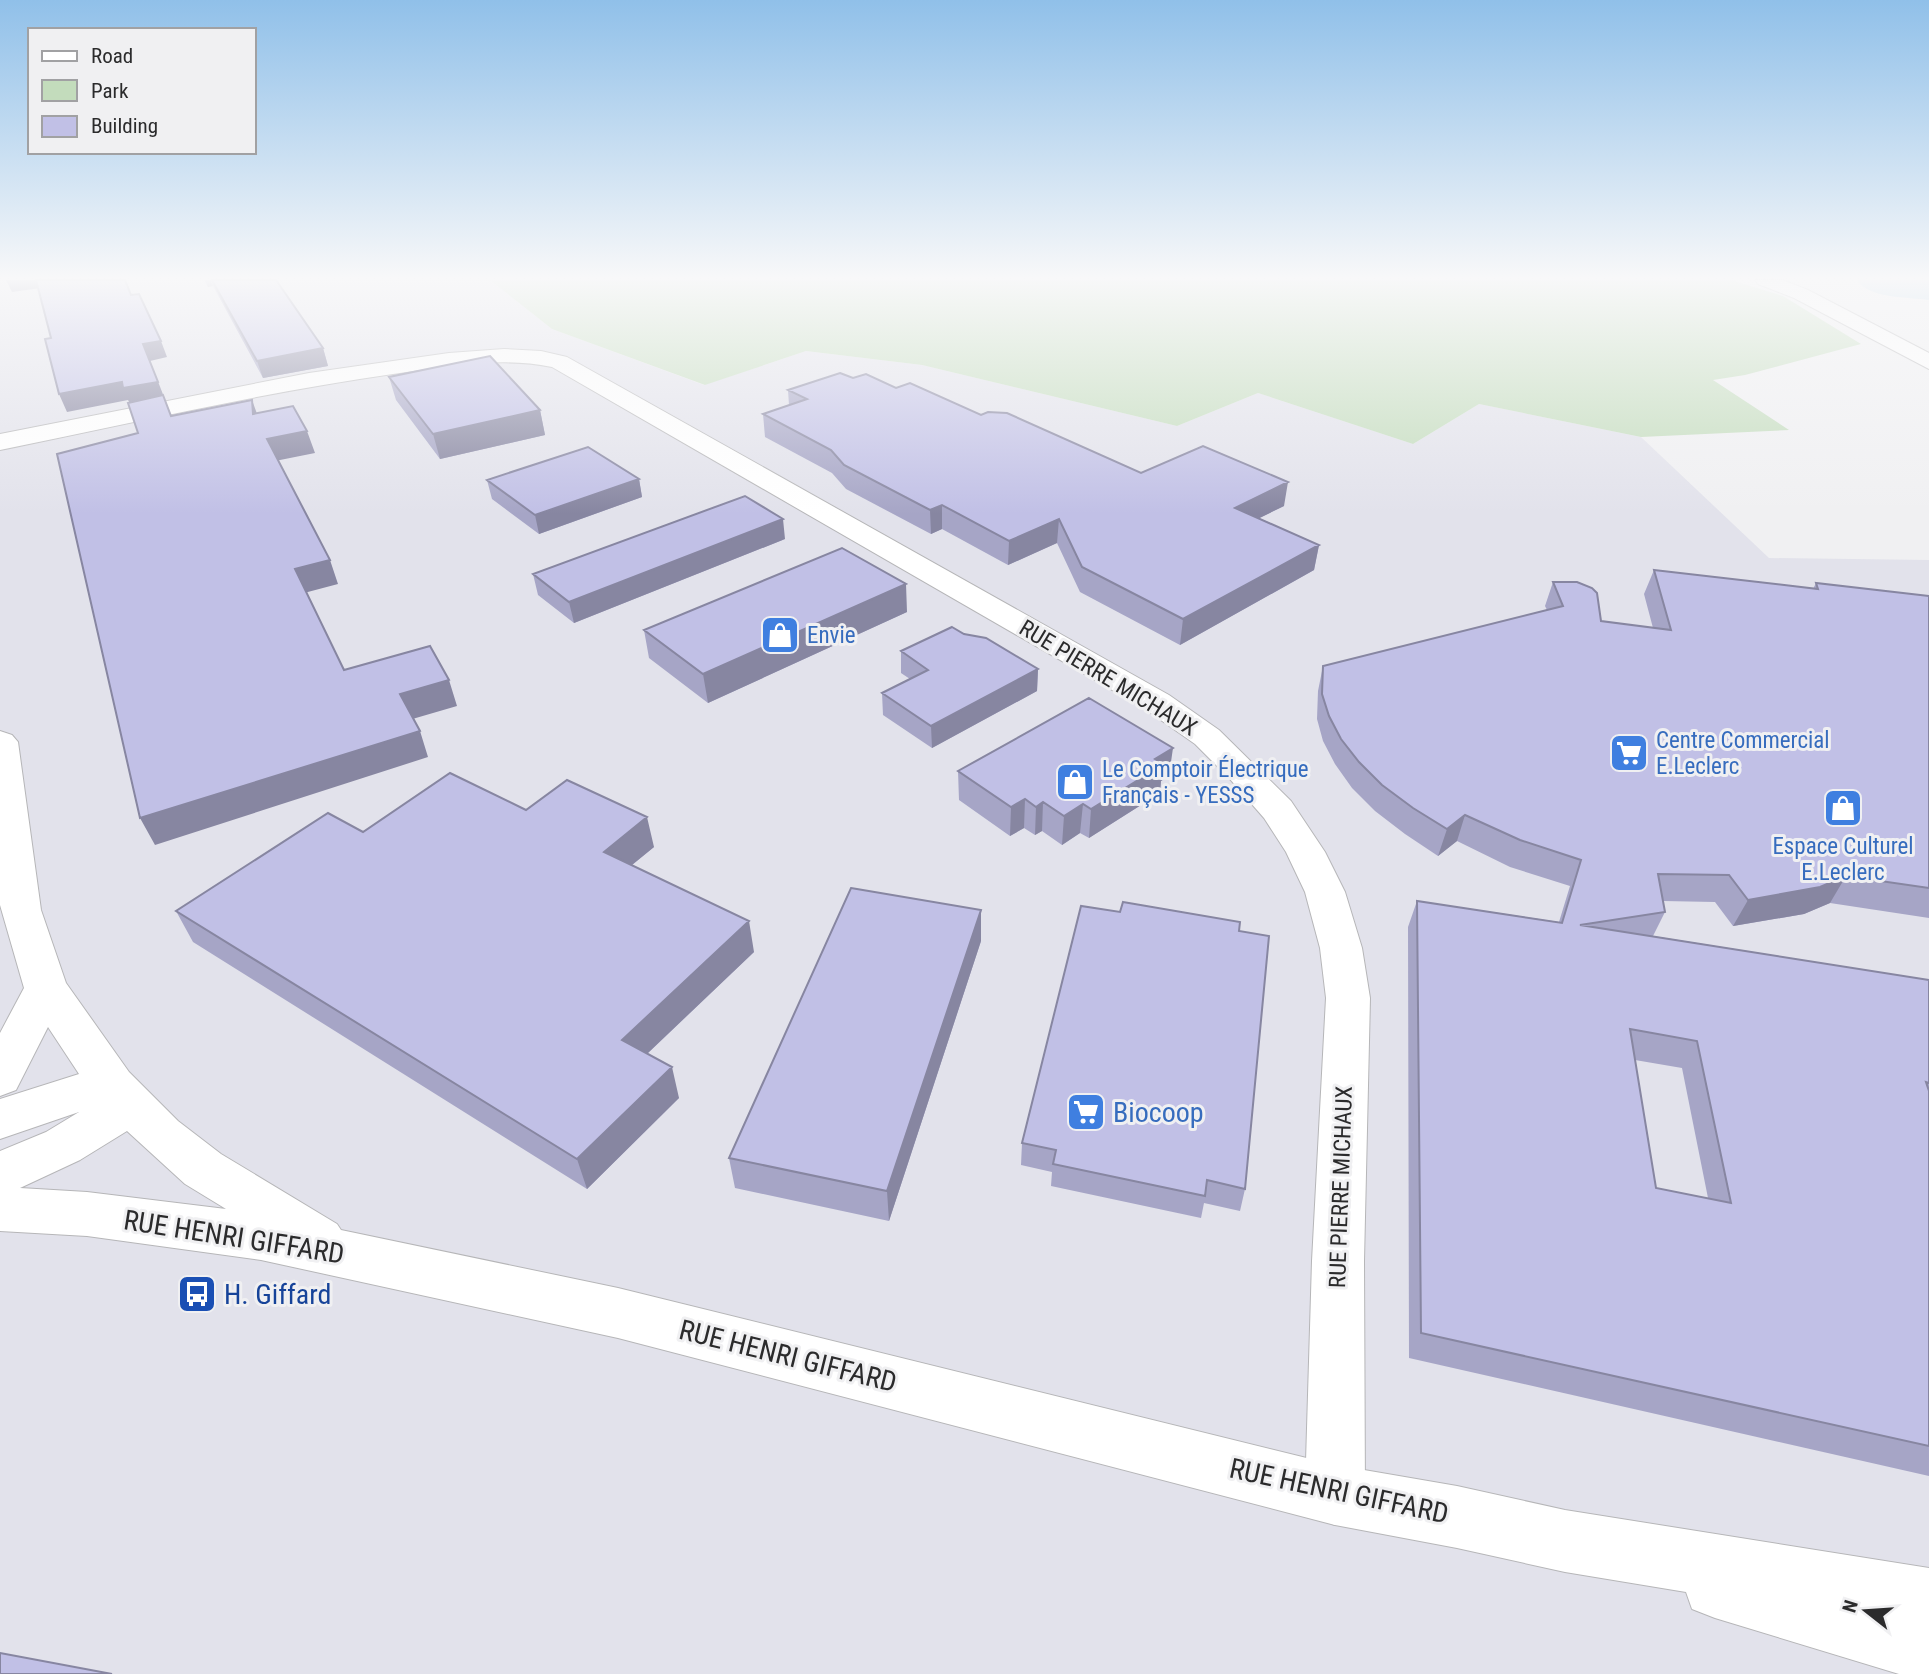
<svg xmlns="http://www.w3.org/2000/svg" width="1929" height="1674" viewBox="0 0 1929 1674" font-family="'Roboto Condensed',sans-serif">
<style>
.built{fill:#e2e2eb}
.green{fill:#c3dcbc}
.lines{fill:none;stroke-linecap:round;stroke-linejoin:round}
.river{fill:#acd2eb;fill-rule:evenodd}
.minor-casing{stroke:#b6b6b8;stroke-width:2}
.tertiary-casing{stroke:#b6b6b8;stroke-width:2}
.minor{fill:#fff;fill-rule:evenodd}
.tertiary{fill:#fff;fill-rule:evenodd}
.wall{fill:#a6a5c6;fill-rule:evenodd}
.shaded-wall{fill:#8786a1}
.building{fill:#c1c0e6;stroke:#8786a1;stroke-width:2;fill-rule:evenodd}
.labels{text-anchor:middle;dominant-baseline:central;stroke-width:6;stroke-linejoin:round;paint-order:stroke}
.shop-label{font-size:23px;fill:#366cbe;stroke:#f0f0f2;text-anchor:start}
.street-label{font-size:23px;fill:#2b2b2c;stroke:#f0f0f2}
.near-shop-label{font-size:28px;fill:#366cbe;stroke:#f0f0f2;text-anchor:start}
.near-street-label{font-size:28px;fill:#2b2b2c;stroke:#f0f0f2}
.near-transit-label{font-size:28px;fill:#164399;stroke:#f0f0f2;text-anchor:start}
</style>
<rect width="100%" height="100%" fill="#f0f0f2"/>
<!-- built -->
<path class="built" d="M0,280h490l62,49 152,56 102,-34 116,14 255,61 81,-33 155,51 66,-40 162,33 128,121 160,2v1114h-1929z"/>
<!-- green -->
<path class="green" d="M490,280h1241l52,16 78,48 -116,31 -32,5 76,50 -148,7 -162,-33 -66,40 -155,-51 -81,33 -255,-61 -116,-14 -101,34 -153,-56z"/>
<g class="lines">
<!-- river -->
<path class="river" d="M1857,280h72v20c-21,-3 -59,-1 -72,-20z"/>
<defs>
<path id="minor" d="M1755,280h27l26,10 121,63v16l-135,-71 -36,-14z
M504,349l37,2 26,6 602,338 50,35 72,71 34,51 20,40 17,56 8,50 -6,263 1,234 -9,21 -21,9 -21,-9 -9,-21 7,-234 14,-263 -6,-50 -15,-56 -19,-40 -22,-34 -35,-40 -34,-34 -50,-35 -593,-342c-53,-11 -107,0 -159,7 -132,19 -262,49 -393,76v-16l309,-61 140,-20z"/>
<path id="tertiary" d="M0,731l12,4 6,7 23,168 25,73 63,89 49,49 43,33 116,70 4,6 277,58 717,177 122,21 108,24 364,58v106h-30l-184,-56 -23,-9 -6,-17 -121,-20 -108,-24 -122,-23 -717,-187 -357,-78 -174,-24 -87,-5v-80l46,-19 33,-20 -79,27v-40l79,-25 -31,-47 -32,63 -16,6v-63l24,-45 -24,-83zM127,1131l58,53 41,25 -139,-17 -67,-4 60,-28z"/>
</defs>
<!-- minor casing -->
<use href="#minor" class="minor-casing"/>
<!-- tertiary casing -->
<use href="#tertiary" class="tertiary-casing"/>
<!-- minor -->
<use href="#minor" class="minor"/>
<!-- tertiary -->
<use href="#tertiary" class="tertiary"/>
</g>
<!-- wall -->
<path class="wall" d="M204,280h72l47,68 5,18 -65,12 -50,-92 -5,1z
M389,377l151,33 5,25 -105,24 -44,-59z
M853,378l43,10 85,27 160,58 143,33 -25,12 60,27 -5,25 -134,75 -100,-53 -23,-49 -49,22 -66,-36 -11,5 -85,-45 -14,-16 -67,-36 -2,-23 26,-9 -1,-15z
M639,479l3,18 -103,37 -47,-35 -5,-19z
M785,539l-211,84 -36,-28 -5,-21z
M1654,570l159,19 3,-6 113,13v322l-99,-15 -26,11 -71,12 -18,-24 -52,-1 2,11 -12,24 276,44v496l-520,-118 -1,-431 9,-26 142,21 11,-36 -60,-19 -53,-26 -19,15 -33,-22 -30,-23 -23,-23 -17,-24 -12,-23 -6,-22 1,-28 5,-25 224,-56 -2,-4 8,-24 48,39 52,7 -9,-34zM1635,1060l47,8 26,130 -52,-10z
M907,612l-199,91 -59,-45 -5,-28z
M964,634l74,35 -1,22 -105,57 -49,-33 -1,-22 28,-14 -9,-6v-22z
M958,771l211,5 -8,5 -1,12 -71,45 -9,-5 -18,12 -20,-14 -7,4 -11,-7 -14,8 -51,-36z
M526,810l128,37 -22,18 122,87 -107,102 32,44 -92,91 -394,-247 -17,-31 187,-79z
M1239,931l6,258 -5,22 -36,-8 -3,15 -150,-32 1,-14 -31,-7 1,-22z
M981,941l-92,280 -154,-33 -6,-30z"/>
<!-- shaded-wall -->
<path class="shaded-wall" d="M6,280h31l4,8 -29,4z
M205,280h5l3,6 -5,1z
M161,341l6,16 -17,4 30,77 -49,-33 -3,-5 -61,12 -8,-18 84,-50z
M323,348l5,18 -65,12 -6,-17z
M252,400l8,22 -7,-8z
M540,410l5,25 -105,24 -7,-25z
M307,431l8,22 -40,8 -8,-22z
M639,479l3,18 -103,37 -4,-19z
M1288,482l-4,24 -53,26 4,-24z
M942,505v24l-11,5 -1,-24z
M783,519l2,20 -211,84 -5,-21z
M1059,519l-2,24 -49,22 1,-24z
M1319,545l-5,25 -134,75 3,-26z
M330,560l8,24 -34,9 -9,-24z
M906,584l1,28 -199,91 -5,-29z
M1038,669l-1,22 -105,57 -1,-22z
M449,680l8,26 -48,14 -9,-26z
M420,731l8,26 -273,88 -15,-27z
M1173,748l-4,28 -8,5 -1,12 -71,45 2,-29 64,-50z
M1025,799l-1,29 -14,8 1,-29z
M1043,802l-1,29 -7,4 1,-28z
M1083,804l-3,29 -18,12 2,-29z
M1465,815l-8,26 -19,15 9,-27z
M647,817l7,30 -43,35 -7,-30z
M1846,876l-16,27 -26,11 -71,12 15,-26z
M981,910v31l-92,280 -2,-30z
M749,921l5,31 -124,118 -8,-30z
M672,1067l7,31 -92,91 -10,-30z"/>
<!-- building -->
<path class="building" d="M36,280h89l6,15 8,-1 22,47 -18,3 15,38 -35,6 -1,-6 -63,12 -14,-55 6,-1z
M212,280h64l47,68 -66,13z
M490,356l50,54 -107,24 -44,-57z
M840,373l13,5 13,-4 30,14 14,-5 71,32 7,-3 19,1 134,60 62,-27 85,36 -53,26 84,37 -136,74 -101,-52 -23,-48 -50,22 -67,-36 -12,5 -86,-45 -13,-15 -68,-36 44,-15 -19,-9z
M163,395l8,21 81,-16 1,14 40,-8 14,25 -40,8 63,121 -35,9 49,101 86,-24 19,34 -49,14 20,37 -280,87 -83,-364 81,-21 -10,-30z
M588,447l51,32 -104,36 -48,-35z
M745,496l38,23 -214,83 -36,-28z
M842,548l64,36 -203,90 -59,-44z
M1654,570l164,19 -2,-6 113,13v292l-83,-12 -26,11 -72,13 -19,-25 -71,-1 7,38 -85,13 349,55v103l-3,-1 3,9v355l-508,-113 -4,-432 145,22 19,-63 -61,-20 -55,-25 -18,14 -34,-21 -31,-23 -23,-23 -18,-23 -12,-23 -7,-22 1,-28 240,-60 -10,-24h24l15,6 5,5 4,28 70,9zM1630,1029l67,12 34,162 -75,-15z
M952,627l12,7 22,4 52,31 -107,57 -49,-33 46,-23 -27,-19z
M1089,698l84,50 -18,11 9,5 -73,45 -8,-5 -19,12 -21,-14 -7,5 -11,-8 -14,8 -53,-36z
M450,773l76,37 41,-30 80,37 -43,35 145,69 -127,119 50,27 -95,92 -401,-248 152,-98 35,19z
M851,888l130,22 -94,281 -158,-33z
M1123,902l117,20 -1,9 30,5 -24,253 -38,-9 -2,16 -152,-32 3,-14 -34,-7 59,-237 39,6z
M0,1653l112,21h-112z"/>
<!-- sky -->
<linearGradient id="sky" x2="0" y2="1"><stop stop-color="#90c0e9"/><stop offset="0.54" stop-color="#f8f8f9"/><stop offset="1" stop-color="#f8f8f9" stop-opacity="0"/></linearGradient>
<rect width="1929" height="514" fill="url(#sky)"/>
<!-- icons -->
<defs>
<symbol id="shop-square" viewBox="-11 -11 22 22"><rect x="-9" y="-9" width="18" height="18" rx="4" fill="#3f7fe0" stroke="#f0f0f2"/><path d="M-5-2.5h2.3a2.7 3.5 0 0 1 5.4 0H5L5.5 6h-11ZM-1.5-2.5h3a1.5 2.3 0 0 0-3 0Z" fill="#fff"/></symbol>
<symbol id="supermarket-square" viewBox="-11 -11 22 22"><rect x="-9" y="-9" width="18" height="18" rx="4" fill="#3f7fe0" stroke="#f0f0f2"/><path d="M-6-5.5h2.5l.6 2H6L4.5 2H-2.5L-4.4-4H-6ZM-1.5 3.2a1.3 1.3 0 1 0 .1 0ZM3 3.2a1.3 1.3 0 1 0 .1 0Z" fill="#fff"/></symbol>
<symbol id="bus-square" viewBox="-11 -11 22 22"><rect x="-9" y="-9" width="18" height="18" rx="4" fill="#1a4fb4" stroke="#f0f0f2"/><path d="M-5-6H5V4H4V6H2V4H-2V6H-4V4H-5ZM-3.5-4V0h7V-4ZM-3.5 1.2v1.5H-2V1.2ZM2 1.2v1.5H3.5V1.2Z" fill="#fff"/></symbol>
</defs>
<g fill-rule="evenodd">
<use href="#shop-square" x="758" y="613" width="44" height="44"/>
<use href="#supermarket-square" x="1607" y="731" width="44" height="44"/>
<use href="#shop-square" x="1053" y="760" width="44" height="44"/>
<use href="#shop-square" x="1821" y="786" width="44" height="44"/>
<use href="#supermarket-square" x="1064" y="1090" width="44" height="44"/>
<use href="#bus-square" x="175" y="1272" width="44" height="44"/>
</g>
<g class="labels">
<!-- shop labels -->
<g class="shop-label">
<text x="807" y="635">Envie</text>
<text x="1656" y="740">Centre Commercial<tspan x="1656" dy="26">E.Leclerc</tspan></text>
<text x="1102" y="769">Le Comptoir Électrique<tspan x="1102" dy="26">Français - YESSS</tspan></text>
<text x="1843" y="846" text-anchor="middle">Espace Culturel<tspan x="1843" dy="26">E.Leclerc</tspan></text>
</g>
<!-- street labels -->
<g class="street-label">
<text transform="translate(1108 678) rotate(31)">RUE PIERRE MICHAUX</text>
<text transform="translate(1341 1187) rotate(-88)">RUE PIERRE MICHAUX</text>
</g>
<!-- near-shop labels -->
<g class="near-shop-label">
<text x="1113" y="1112">Biocoop</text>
</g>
<!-- near-street labels -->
<g class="near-street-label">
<text transform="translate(234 1237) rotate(9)">RUE HENRI GIFFARD</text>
<text transform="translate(788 1356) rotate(14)">RUE HENRI GIFFARD</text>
<text transform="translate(1339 1491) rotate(12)">RUE HENRI GIFFARD</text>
</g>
<!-- near-transit labels -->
<g class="near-transit-label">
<text x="224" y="1294">H. Giffard</text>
</g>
</g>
<!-- legend -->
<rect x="28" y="28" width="228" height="126" fill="#f0f0f2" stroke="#a1a1a3" stroke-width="2"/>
<rect x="42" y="51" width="35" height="10" fill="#ffffff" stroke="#a1a1a3" stroke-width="2"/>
<text x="91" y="63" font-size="21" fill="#2b2b2c">Road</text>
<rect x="42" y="80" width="35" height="21" fill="#c3dcbc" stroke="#a1a1a3" stroke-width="2"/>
<text x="91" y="98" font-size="21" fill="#2b2b2c">Park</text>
<rect x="42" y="116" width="35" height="21" fill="#c1c0e6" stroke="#a1a1a3" stroke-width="2"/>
<text x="91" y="133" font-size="21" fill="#2b2b2c">Building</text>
<!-- north arrow -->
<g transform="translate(1866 1611) rotate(287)" stroke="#f0f0f2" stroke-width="5" paint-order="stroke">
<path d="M0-5L12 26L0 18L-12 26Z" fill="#2b2b2c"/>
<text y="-10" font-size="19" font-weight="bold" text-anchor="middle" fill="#2b2b2c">N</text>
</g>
</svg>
